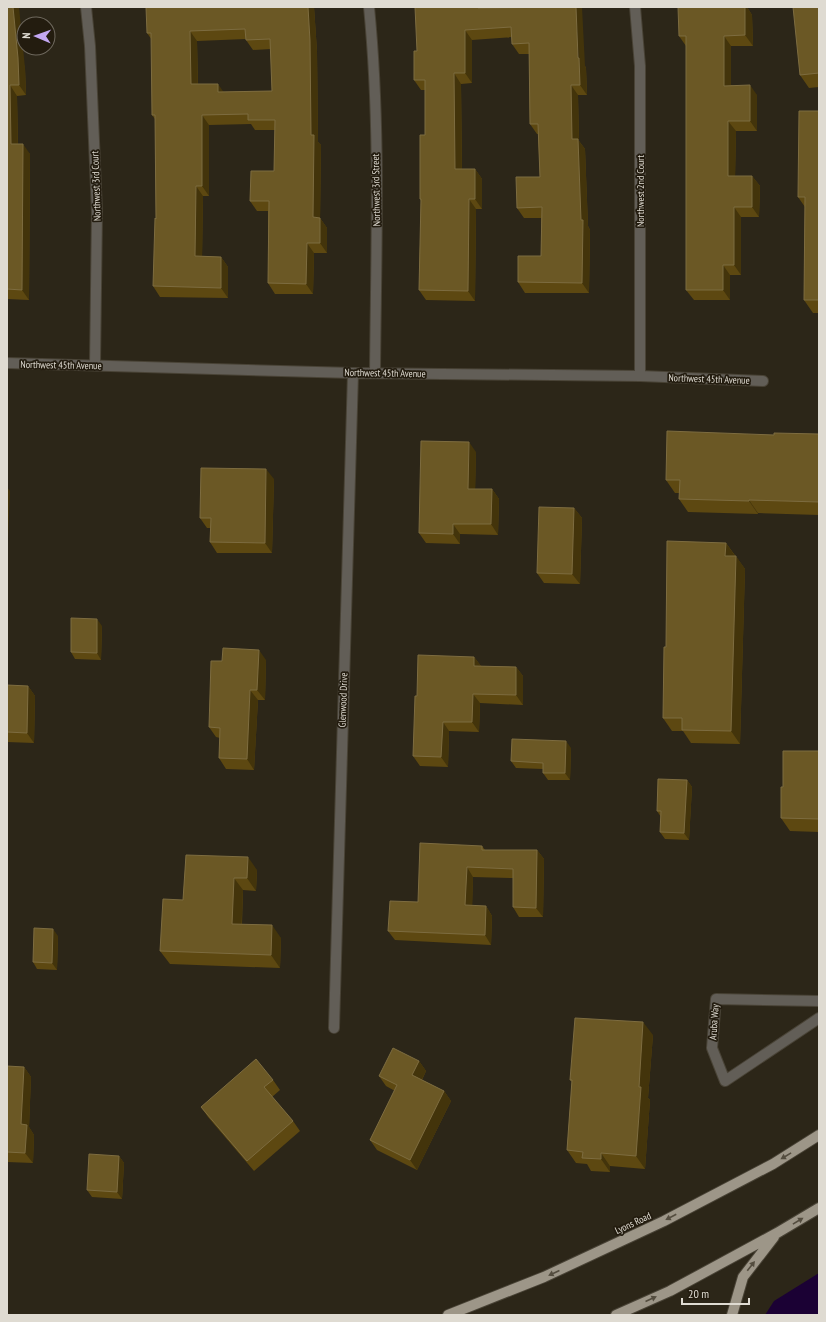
<svg xmlns="http://www.w3.org/2000/svg" width="826" height="1322" viewBox="0 0 826 1322" font-family="'PT Sans Narrow',sans-serif">
<style>
.water{fill:#1b0134}
.lines{fill:none;stroke-linecap:round;stroke-linejoin:round}
.minor-casing{stroke:#494336;stroke-width:12}
.primary-casing{stroke:#494336;stroke-width:12}
.minor{stroke:#625e57;stroke-width:10}
.primary{stroke:#9d9688;stroke-width:10}
.wall{fill:#5d4811;fill-rule:evenodd}
.shaded-wall{fill:#43340b}
.building{fill:#6b5825;stroke:#7d6c40;fill-rule:evenodd}
.oneway{fill:#544d3f}
.labels{text-anchor:middle;dominant-baseline:central;stroke-width:3.5;stroke-linejoin:round;paint-order:stroke}
.street-label{font-size:10px;fill:#dfdbd2;stroke:#231c0f}
</style>
<rect width="100%" height="100%" fill="#2c2618"/>
<!-- water -->
<path class="water" d="M819,1273v42h-54l9,-14z"/>
<g class="lines">
<defs>
<path id="minor" d="M86,7l4,39 7,166 -2,153
M369,7c12,122 7,244 6,366
M635,7l5,59v310
M7,363l346,10 287,3 123,5
M819,1001l-103,-2 -4,49 13,33 94,-63
M334,1028l19,-655"/>
<path id="primary" d="M448,1315l96,-38 120,-56 109,-57 46,-29
M616,1315l54,-24 107,-58 42,-25
M732,1315l11,-38 31,-40"/>
</defs>
<!-- minor casing -->
<use href="#minor" class="minor-casing"/>
<!-- primary casing -->
<use href="#primary" class="primary-casing"/>
<!-- minor -->
<use href="#minor" class="minor"/>
<!-- primary -->
<use href="#primary" class="primary"/>
</g>
<!-- wall -->
<path class="wall" d="M7,7l18,61 1,27 -9,1 1,48 12,10 -1,146 -22,-1z
M314,7l3,44 1,91 3,3 -1,73 7,10v25h-13l-1,41h-38l-7,-11v-72h-11l-7,-10 24,-30 1,-41h-20l-4,-6 -42,1v71h-6l-1,60 19,1 7,10v31l-68,-1 -7,-11 3,-67 -1,-100 -3,-4v-75l-5,-7zM246,39v1l7,10 18,-1 1,42 -48,1 -26,-8 -1,-43z
M483,7l102,59 1,2 1,27h-9l1,46 6,8 3,77 2,4 -1,63h-64l-7,-11 23,-26v-38h-17l-7,-10 23,-31 -2,-43h-1l-7,-10 -1,-70h-10l-7,-10v-7l-40,3v43l-11,1 1,85h13l7,10v30h-6l-1,92 -49,-1 -7,-10 2,-89 -1,-2 5,-64v-45h-4l-7,-10 3,-29z
M745,7h2l5,8 1,31h-22v39l26,10v36h-21l-1,45h17l8,10 -1,31h-18v58h-11v25h-36l-8,-10v-244l-7,-10z
M819,7v80l-10,1 -9,-13z
M819,111v202h-6l-9,-13 1,-93 -7,-10z
M819,434v81l-61,-2v1l-70,-2 -9,-13 1,-6h-5l-9,-13 108,-45z
M476,452l-1,37h17l7,10 -1,36 -38,-1v10l-34,-1 -7,-10z
M274,479l-2,74h-55l-7,-11 1,-14h-4l-7,-10z
M574,508l8,10 -2,66 -36,-1 -7,-10z
M726,543l19,26 -5,175 -49,-1 -8,-12h-11l-9,-13 3,-71z
M102,626l-1,34 -26,-1 -4,-7z
M474,657l7,9 35,1 7,9v29l-43,-2 -1,29 -30,-1 -1,36 -28,-1 -7,-10 4,-60z
M266,660l-1,40h-7l-4,70 -28,-1 -7,-11 1,-20 -4,-1 -7,-10 13,-66z
M7,685l21,1 7,10 -1,47 -27,-1z
M571,748l-1,32h-22l-5,-7v-4l-27,-1 -5,-7z
M819,751v81l-29,-1 -9,-13 2,-31z
M687,780l5,7 -3,53 -24,-1 -5,-7 1,-15 -4,-6z
M482,846l3,4h52l7,9 -1,58h-24l-6,-10v-29l-40,-1 -1,29h14l6,10 -1,29 -96,-5 -7,-9 30,-29z
M186,855l71,15 -1,21 -13,-1 -1,34 39,14 -1,30 -110,-4 -10,-13 23,-51z
M58,936l-1,34 -20,-1 -4,-7z
M653,1035l-5,63 2,2 -5,69 -35,-3v6l-19,-1 -4,-7 -11,-1 -9,-13 5,-68 -2,-2z
M419,1061l7,10 -4,9 22,11 7,10 -34,69 -40,-20 -7,-10 25,-49 -9,-5 -7,-10z
M7,1066l17,1 7,10 -2,50 5,8 -1,28 -26,-1z
M273,1080l7,10 -8,7 21,24 7,10 -46,40 -46,-54 -7,-10z
M119,1156l5,7 -2,36 -30,-2 -5,-7z"/>
<!-- shaded-wall -->
<path class="shaded-wall" d="M13,7h6l6,61 1,27 -7,-10z
M308,7h6l3,44 1,91 3,3 -1,83 -7,-11z
M576,7h6l3,59 1,2 1,27 -7,-10z
M745,7h2l5,8 1,31 -8,-11z
M465,30l7,10v43l-7,-10z
M190,31l7,10 1,53 -7,-10z
M724,36l7,10v50l-7,-10z
M454,73l7,11 1,95 -7,-10z
M218,84l7,10 -7,-2z
M10,85l7,11 1,58 -7,-10z
M571,85l7,10 1,46 6,8 3,77 2,4 -1,63 -7,-10 -10,-144z
M750,85l7,10v36l-7,-10z
M202,115l7,10v71l-7,-10z
M728,121l8,10 -1,55 -7,-10z
M23,144l7,10 -1,146 -7,-10z
M475,169l7,10v30l-7,-10z
M752,176l8,10 -1,31 -7,-10z
M196,186l7,10 -1,70 -7,-10z
M469,199l7,10 -1,92 -7,-10z
M734,207l7,10v58l-7,-10z
M320,218l7,10v25l-7,-10z
M307,243l7,10 -1,41 -7,-10z
M221,257l7,10v31l-7,-10z
M723,265l7,10v25l-7,-10z
M469,442l7,10 -1,47 -7,-10z
M266,469l8,10 -2,74 -7,-10z
M7,487l3,4 -2,49 -1,-1z
M492,489l7,10 -1,36 -7,-11z
M749,500l9,13v1l-9,-13z
M574,508l8,10 -2,66 -8,-10z
M453,524l7,10v10l-7,-10z
M726,543l9,13 -1,13 -9,-13z
M736,556l9,13 -5,175 -9,-13z
M97,619l5,7 -1,34 -4,-7z
M259,650l7,10 -1,40 -8,-10z
M474,657l7,9h-7z
M516,667l7,9v29l-7,-10z
M28,686l7,10 -1,47 -7,-10z
M250,690l8,10 -4,70 -7,-11z
M473,694l7,9 -1,29 -7,-10z
M443,722l6,9 -1,36 -7,-10z
M566,741l5,7 -1,32 -5,-7z
M687,780l5,7 -3,53 -5,-7z
M537,850l7,9 -1,58 -7,-9z
M248,857l9,13 -1,21 -9,-13z
M467,867l6,10 -1,38 -7,-10z
M234,878l9,12 -2,47 -9,-13z
M486,906l6,10 -1,29 -6,-10z
M272,925l9,13 -1,30 -9,-13z
M53,929l5,7 -1,34 -5,-7z
M643,1022l10,13 -5,63 2,2 -5,69 -9,-13 3,-69z
M419,1061l7,10 -7,14 -7,-10z
M24,1067l7,10 -2,50 5,8 -1,28 -8,-10 -4,-29z
M444,1091l7,10 -34,69 -7,-10z
M601,1153l9,13v6l-9,-13z
M119,1156l5,7 -2,36 -5,-7z"/>
<!-- building -->
<path class="building" d="M7,7h6l5,51 1,27h-9l1,59h12l-1,146 -15,-1z
M146,7h162l2,34 1,94h3l-1,82 7,1v25h-13l-1,41 -38,-1 1,-82h-19l1,-30h23l1,-51h-27v-6l-46,1v71h-6l-1,70 26,1v31l-68,-2 2,-68 1,1 -1,-104h-3l-1,-82h-4zM245,29l1,11 24,-1 2,52 -54,1v-8h-27l-1,-53z
M415,7h63v1l98,-1 2,51h1l1,27h-9l1,54h6l3,81h2l-1,63 -64,-1v-26h23l1,-49 -25,1 -1,-31h24l-2,-53h-8l-1,-81 -17,1 -1,-17 -46,3v43h-11l1,96h20v30h-6l-1,92 -49,-1 2,-91h-1v-64h5v-55h-11v-29h3z
M678,7h67v28l-21,1v50l26,-1v36h-22v55h24v31h-18v58h-11v25h-37v-254h-7z
M793,7h26v66l-19,2z
M799,111h20v189h-15l1,-103h-7z
M667,431l107,4v-2l45,1v68l-70,-2v1l-70,-2 1,-19h-14z
M421,441l48,1 -1,47h24l-1,35h-38v10l-34,-1z
M201,468l65,1 -1,74 -55,-1 1,-24h-11z
M539,507l35,1 -2,66 -35,-1z
M667,541l59,2 -1,13h11l-5,175 -49,-1v-12h-19l1,-71h2z
M71,618l26,1v34l-26,-1z
M223,648l36,2 -2,40h-7l-3,69 -28,-1 1,-30 -11,-1 2,-66h11z
M418,655l56,2v9l42,1v28l-43,-1 -1,28h-29l-2,35 -28,-1 2,-60h2z
M7,685l21,1 -1,47 -20,-1z
M512,739l54,2 -1,32h-22v-10l-32,-2z
M783,751h36v68l-38,-1v-31h2z
M658,779l29,1 -3,53 -24,-1 1,-21h-4z
M420,843l62,3v4h55l-1,58 -23,-1v-38l-46,-2 -2,38 21,1 -1,29 -97,-4 2,-30 28,1z
M186,855l62,2 -1,21h-13l-2,46 40,1 -1,30 -111,-4 3,-52 20,1z
M34,928l19,1 -1,34 -19,-1z
M575,1018l68,4 -4,65h2l-5,69 -35,-3v6l-19,-1 1,-6 -16,-2 5,-70h-2z
M393,1048l26,13 -7,14 32,16 -34,69 -40,-20 27,-55 -18,-9z
M256,1059l17,21 -9,7 29,34 -46,40 -46,-54z
M7,1066l17,1 -3,57 6,1 -2,28 -18,-1z
M89,1154l30,2 -2,36 -30,-2z"/>
<!-- one-way arrows -->
<defs><path id="oneway-solid" d="M-6-.8H1V-3.2L6.5 0L1 3.2V.8H-6Z"/></defs>
<g class="oneway">
<use href="#oneway-solid" transform="translate(786 1156) rotate(149)"/>
<use href="#oneway-solid" transform="translate(671 1217) rotate(152)"/>
<use href="#oneway-solid" transform="translate(798 1221) rotate(-31)"/>
<use href="#oneway-solid" transform="translate(751 1266) rotate(-52)"/>
<use href="#oneway-solid" transform="translate(554 1273) rotate(155)"/>
<use href="#oneway-solid" transform="translate(651 1299) rotate(-24)"/>
</g>
<g class="labels">
<!-- street labels -->
<g class="street-label">
<text transform="translate(96 186) rotate(-92)">Northwest 3rd Court</text>
<text transform="translate(376 190) rotate(-91)">Northwest 3rd Street</text>
<text transform="translate(640 191) rotate(-90)">Northwest 2nd Court</text>
<text transform="translate(61 365) rotate(1)">Northwest 45th Avenue</text>
<text transform="translate(385 373) rotate(1)">Northwest 45th Avenue</text>
<text transform="translate(709 379) rotate(2)">Northwest 45th Avenue</text>
<text transform="translate(343 700) rotate(-88)">Glenwood Drive</text>
<text transform="translate(714 1022) rotate(-86)">Aruba Way</text>
<text transform="translate(633 1223) rotate(-25)">Lyons Road</text>
</g>
</g>
<!-- border -->
<rect width="826" height="1322" fill="none" stroke="#dfdbd2" stroke-width="16"/>
<!-- north arrow -->
<g transform="translate(36 36) rotate(272)"><circle r="19" fill="#231c0f" stroke="#6e685d"/>
<path d="M0-3L7 15L0 10L-7 15Z" fill="#c3a7f2"/>
<text y="-6" font-size="11" font-weight="bold" text-anchor="middle" fill="#dfdbd2">N</text>
</g>
<!-- scale -->
<path d="M682 1298v6h67v-6" fill="none" stroke="#dfdbd2" stroke-width="2"/>
<text x="688" y="1298" font-size="12" fill="#dfdbd2" stroke="#231c0f" stroke-width="3" paint-order="stroke">20 m</text>
</svg>
